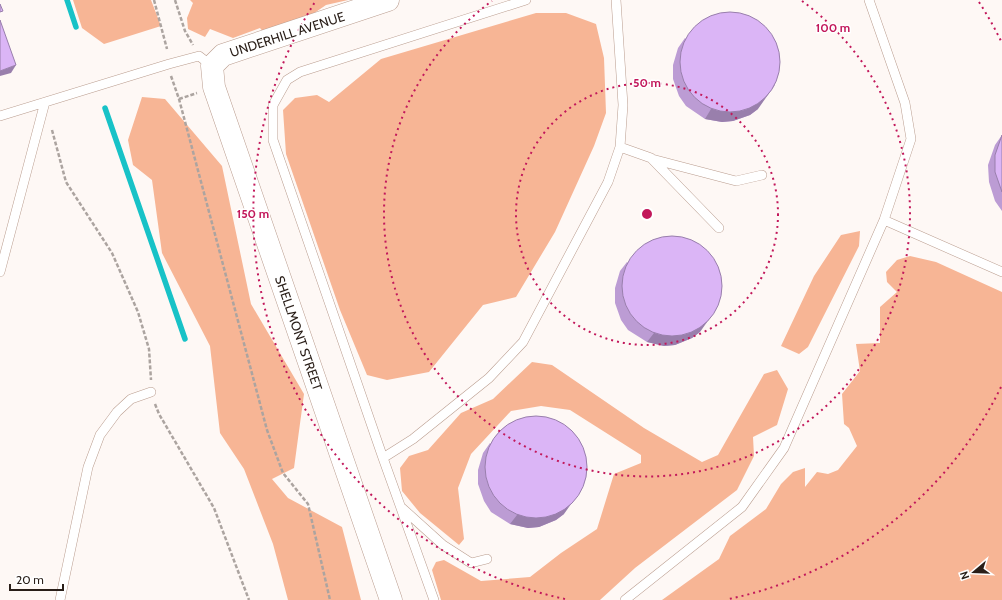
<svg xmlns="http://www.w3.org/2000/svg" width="1002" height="600" viewBox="0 0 1002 600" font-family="Cabin,sans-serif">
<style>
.green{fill:#f7b595}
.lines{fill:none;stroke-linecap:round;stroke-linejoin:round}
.stream{stroke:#18c2c7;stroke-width:5.5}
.service-casing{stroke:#ba9d8f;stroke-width:10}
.tertiary-casing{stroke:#ba9d8f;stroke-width:23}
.path{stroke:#aca4a0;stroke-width:2.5;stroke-dasharray:4 2;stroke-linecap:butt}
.service{stroke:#fff;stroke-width:9}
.tertiary{stroke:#fff;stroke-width:22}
.wall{fill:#bc9cd4}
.shaded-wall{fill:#997fac}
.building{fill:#dbb5f6;stroke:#997fac}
.ring{fill:none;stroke:#c2185b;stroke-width:2;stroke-dasharray:2 4}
.labels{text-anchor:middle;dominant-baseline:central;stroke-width:3;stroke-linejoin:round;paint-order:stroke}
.street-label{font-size:13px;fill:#291e18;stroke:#fff}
.centre{fill:#c2185b;stroke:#fff;stroke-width:2}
.ring-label{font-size:12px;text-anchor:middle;font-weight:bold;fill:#c2185b;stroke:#fff;stroke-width:3;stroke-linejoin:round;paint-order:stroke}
</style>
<rect width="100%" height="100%" fill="#fef8f5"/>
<!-- green -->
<path class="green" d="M73,0h78l10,26 -57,18 -22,-16z
M190,0h158l-22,5 -22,15 -40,13 -4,-5 -27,10 -23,-9 -5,8 -17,-8 -1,-11 6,-15z
M536,13h30l30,11 8,34 2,55 -12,33 -39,86 -39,65 -33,8 -54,67 -42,8 -20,-5 -27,-65 -54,-156 -3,-44 12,-12 22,-3 12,7 52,-43z
M142,97l23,2 57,67 29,138 53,90 -10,74 -22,11 16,19 54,29 19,73h-73l-15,-56 -29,-75 -24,-36 -10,-87 -48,-93 -10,-73 -19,-15 -5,-25z
M860,231l-1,15 -51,101 -9,7 -18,-8 33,-70 27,-41z
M910,256l26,6 66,30v308h-340l57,-41 11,-23 36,-27 15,-25 12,-12 12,-4v19l12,-15 11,2 10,-4 19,-24 -8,-18 -5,-4 -2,-30 18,-23 -4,-27 24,-1v-36l17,-15 -10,-10 -1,-10 11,-12z
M532,362l20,3 92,63 58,34 16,-7 46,-81 13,-4 11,19 -11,36 -24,12 1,19 -17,34 -102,78 -35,32h-159l-9,-30 4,-8 8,-2 37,21 49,-4 31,-24 36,-24 17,-55 27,-11v-8l-71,-45 -29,-4 -30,5 -40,43 -13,34 6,51 -5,6 -39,-32 -18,-22 -2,-23 9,-12 19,-6 33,-37 32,-14z"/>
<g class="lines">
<!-- stream -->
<path class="stream" d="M67,0l9,27
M105,108l80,231"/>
<defs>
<path id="service" d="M0,116l169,-52 30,-8 13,10
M620,147l31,11 68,70
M652,159l84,22 26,-6
M884,220l118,52
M0,272l45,-170
M383,458l30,-19 76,-61 34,-36 85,-160 12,-35 3,-42 -7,-105
M402,508l41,37 28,18 16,-4
M60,600l28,-133 12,-32 17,-23 14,-13 20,-7
M434,600l-51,-142 -110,-318v-35l14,-25 13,-8 226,-72
M625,600l117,-93 42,-59 100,-228 27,-81 -6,-36 -36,-103"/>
<path id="tertiary" d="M388,0l-165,55 -11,11 2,21 177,513"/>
</defs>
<!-- service casing -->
<use href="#service" class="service-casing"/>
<!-- tertiary casing -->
<use href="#tertiary" class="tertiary-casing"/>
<!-- path -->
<path class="path" d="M154,0l13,49
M175,0l10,31 8,14
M171,76l8,23 88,331 16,43 25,31 22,96
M179,99l18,-6
M52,130l14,52 46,71 26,59 11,37 2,31
M155,404l4,10 55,94 35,92"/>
<!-- service -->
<use href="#service" class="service"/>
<!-- tertiary -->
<use href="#tertiary" class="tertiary"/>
</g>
<!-- wall -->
<path class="wall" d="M685,38l73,71 -8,6 -17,6 -11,1 -17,-3 -19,-13 -7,-10 -6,-17v-14l5,-17z
M1002,135v76l-7,-10 -6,-19 -1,-17 7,-20z
M627,262l73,70 -8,6 -17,7 -11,1 -17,-4 -19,-12 -7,-10 -6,-17v-15l5,-17z
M490,443l74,71 -8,6 -17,7 -11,1 -18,-4 -19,-12 -7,-11 -6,-17v-14l5,-17z"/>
<!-- shaded-wall -->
<path class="shaded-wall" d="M16,65l-5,8 -11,3v-5z
M775,85l-17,24 -8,6 -17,6 -11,1 -17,-3 6,-10z
M717,308l-17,24 -8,6 -17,7 -11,1 -17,-4 7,-9z
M581,490l-17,24 -8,6 -17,7 -11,1 -18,-4 7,-9z"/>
<!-- building -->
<path class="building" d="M0,4l3,7 -3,1z
M680 62a50 50 0 1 1 100 0a50 50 0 1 1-100 0Z
M0,20l16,45 -16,6z
M1002,135v57l-7,-20v-17z
M622 286a50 50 0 1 1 100 0a50 50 0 1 1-100 0Z
M485 467a51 51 0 1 1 102 0a51 51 0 1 1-102 0Z"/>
<!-- distance rings -->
<g class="ring">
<circle cx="647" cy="214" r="131"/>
<path d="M802 1A263 263 0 1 1 492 1"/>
<path d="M1001 387A394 394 0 0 1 729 599M565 599A394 394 0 0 1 315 2M979 2A394 394 0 0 1 1001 41"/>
</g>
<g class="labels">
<!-- street labels -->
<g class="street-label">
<text transform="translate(287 34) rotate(-18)">UNDERHILL AVENUE</text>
<text transform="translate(299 333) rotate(71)">SHELLMONT STREET</text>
</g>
</g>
<circle cx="647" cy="214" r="6" class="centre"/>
<g class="ring-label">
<text x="833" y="32">100 m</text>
<text x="647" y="87">50 m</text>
<text x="253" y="218">150 m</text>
</g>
<!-- north arrow -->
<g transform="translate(974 572) rotate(251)" stroke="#ffffff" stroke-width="3" paint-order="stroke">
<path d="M0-3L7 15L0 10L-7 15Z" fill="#291e18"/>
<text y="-6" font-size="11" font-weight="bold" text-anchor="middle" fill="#291e18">N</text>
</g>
<!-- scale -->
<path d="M10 584v6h53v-6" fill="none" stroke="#291e18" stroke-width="2"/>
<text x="16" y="584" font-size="12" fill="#291e18" stroke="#ffffff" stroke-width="3" paint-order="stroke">20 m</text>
</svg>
